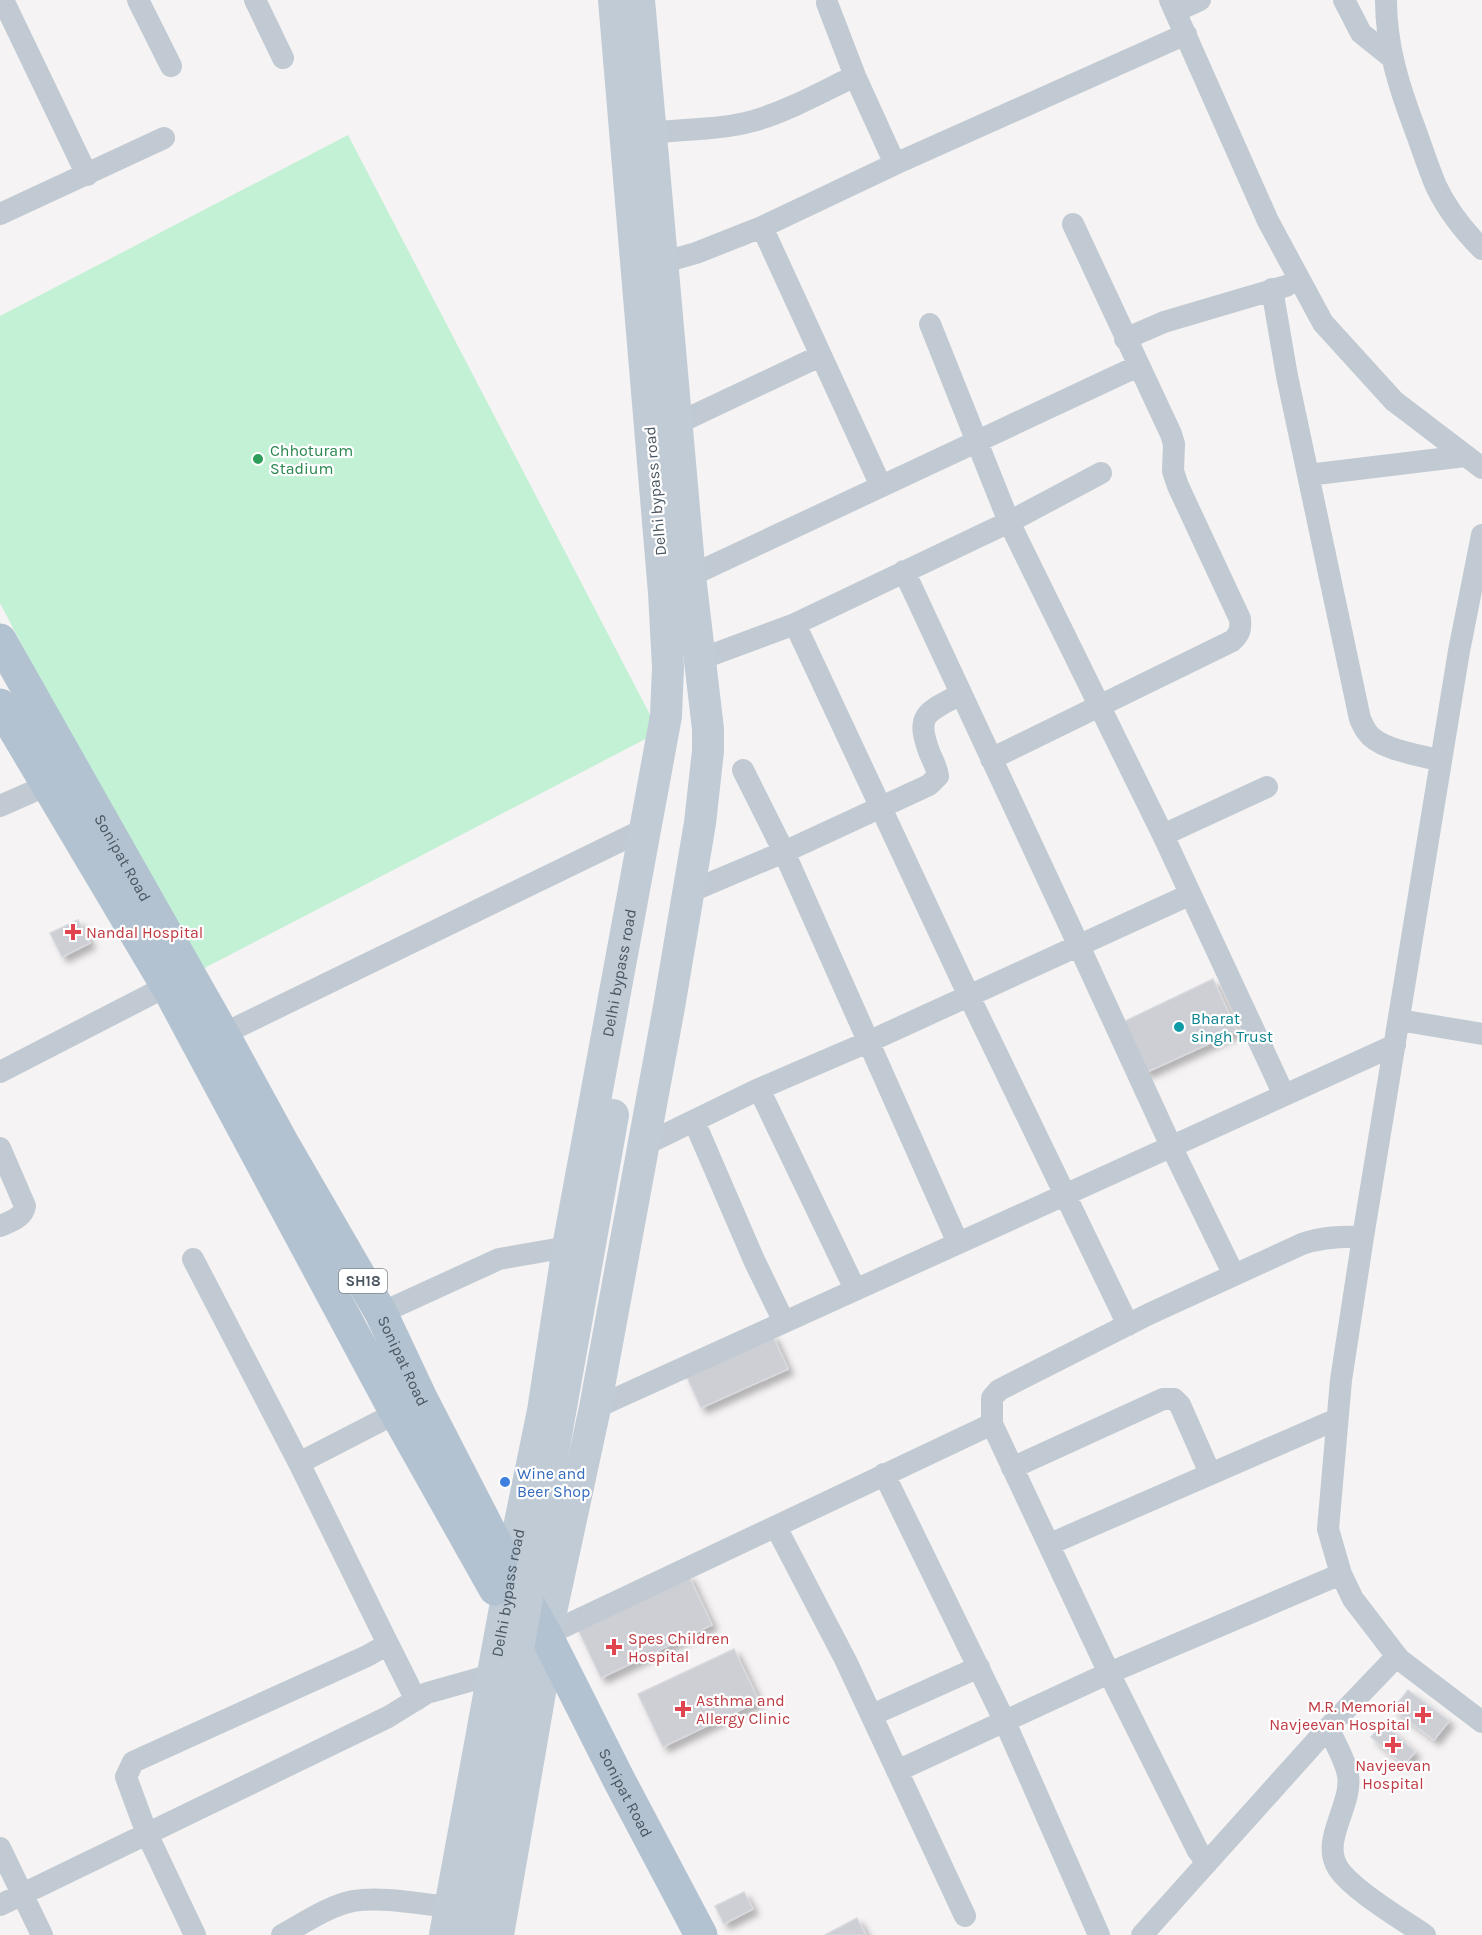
<svg xmlns="http://www.w3.org/2000/svg" width="1482" height="1935" viewBox="0 0 1482 1935" font-family="Karla,sans-serif">
<style>
.green{fill:#c3f1d5}
.building{fill:#cdcfd5;stroke:#d7d9de;stroke-width:1.5;filter:url(#shadow)}
.lines{fill:none;stroke-linecap:round;stroke-linejoin:round}
.minor{stroke:#c1cad2;stroke-width:22}
.secondary{stroke:#c1cbd6;stroke-width:32}
.primary{stroke:#b3c2d1;stroke-width:33}
.secondary-bridge{stroke:#c1cbd6;stroke-width:32}
.leisure-dot{fill:#2e9e5b;stroke:#fff;stroke-width:2}
.health-dot{fill:#e0444e;stroke:#fff;stroke-width:2}
.culture-dot{fill:#0f9aa8;stroke:#fff;stroke-width:2}
.shop-dot{fill:#3f7fe0;stroke:#fff;stroke-width:2}
.labels{text-anchor:middle;dominant-baseline:central;stroke-width:4.5;stroke-linejoin:round;paint-order:stroke}
.shield{fill:#fff;stroke:#808990;stroke-width:1.5}
.shield-label{font-size:15px;font-weight:bold;fill:#4a5661}
.leisure-label{font-size:16px;fill:#27864d;stroke:#fff;text-anchor:start}
.street-label{font-size:16px;fill:#4a5661;stroke:#fff}
.health-label{font-size:16px;fill:#be3a42;stroke:#fff;text-anchor:start}
.culture-label{font-size:16px;fill:#0d838f;stroke:#fff;text-anchor:start}
.shop-label{font-size:16px;fill:#366cbe;stroke:#fff;text-anchor:start}
</style>
<defs>
<filter id="shadow"><feDropShadow dx="5.5" dy="5.5" stdDeviation="3" flood-color="#0004"/></filter>
</defs>
<rect width="100%" height="100%" fill="#f5f3f3"/>
<!-- green -->
<path class="green" d="M348,135l311,597 -466,242 -193,-371v-287z"/>
<!-- building -->
<path class="building" d="M78,920l12,23 -28,14 -12,-24z
M1213,979l24,52 -92,42 -24,-50z
M772,1334l16,35 -87,39 -16,-35z
M688,1574l24,51 -111,53 -24,-51z
M734,1649l25,52 -96,46 -25,-53z
M1408,1690l41,31 -15,19 -41,-31z
M1383,1723l32,29 -11,13 -33,-28z
M744,1892l9,17 -29,15 -9,-18z
M857,1918l9,17h-41z"/>
<g class="lines">
<!-- minor -->
<path class="minor" d="M3,0l84,175
M138,0l33,66
M255,0l28,58
M1170,0l98,221 55,102 71,78 88,67
M1344,0l17,33 30,24
M1386,0c0,46 13,87 29,129 7,19 13,38 21,57 11,23 28,45 46,63
M827,3l28,73 40,88
M1176,11l24,-11
M651,133c33,-4 70,-3 102,-12 35,-10 69,-29 102,-45
M0,214l164,-76
M762,227l119,259
M649,259h26l21,-6 66,-26 133,-63 291,-130
M1272,289l15,87 73,343c2,4 4,9 7,13 12,18 54,23 74,29
M930,324l79,198 154,313 121,260
M1125,339l39,-17 122,-36
M676,424l144,-68
M1308,475l157,-19
M1482,535l-23,116 -96,586 -22,143 -13,149 13,45 12,25 46,60 83,63
M904,571l175,375 92,200 63,129
M690,576l448,-210
M795,624l174,372 159,329
M698,660l97,-36 214,-102 92,-49
M991,759l241,-118c8,-7 9,-12 8,-22l-62,-133 -5,-15 1,-27 -3,-10 -98,-210
M743,770l41,82 174,391
M0,806l59,-26
M1163,835l104,-48
M689,892l95,-40 145,-67 9,-9c-1,-8 -5,-15 -8,-22 -16,-41 -2,-42 31,-60
M1399,1020l83,14
M223,1034l424,-206
M0,1072l167,-86
M759,1089l96,200
M694,1121l60,139 30,62
M644,1145l115,-56 109,-47 321,-147
M0,1148l25,58c-2,12 -14,15 -25,20
M193,1259l106,204
M381,1313l118,-54 69,-12
M595,1408l800,-363
M1012,1468l151,-69h11l6,6 30,68
M884,1474l121,248 94,213
M776,1527l70,134 119,255
M1050,1544l287,-125
M546,1635l446,-211
M388,1644l28,56
M872,1715l107,-48
M1328,1728c7,15 17,31 20,47 5,30 -28,65 -10,93 13,21 65,52 87,67
M897,1771l212,-98 232,-99
M0,1848l42,87
M1207,1863l-9,-12 -89,-178 -117,-249v-26l7,-8 150,-76 153,-70c21,-7 39,-8 61,-7
M0,1905l388,-188 39,-24 64,-18
M195,1935l-48,-101 -21,-57 7,-15 234,-106 21,-12 -89,-181 97,-50
M282,1935c22,-12 46,-29 71,-34 29,-5 67,3 97,6
M1142,1935l186,-207 69,-72"/>
<!-- secondary -->
<g class="secondary">
<path id="s1" d="M445,1935l60,-327 5,-37 33,-160 25,-164 98,-531 2,-49 -4,-74 -50,-593"/>
<path d="M498,1935l45,-260 3,-40 49,-227 74,-401 31,-184 8,-72v-22l-18,-153 -51,-576"/>
</g>
<!-- primary -->
<g class="primary">
<path id="s2" d="M0,640l223,394 59,108 99,171 40,85 89,173 36,64 72,143 83,157"/>
<path d="M0,705l167,281 229,427 99,176"/>
</g>
<!-- secondary-bridge -->
<path class="secondary-bridge" d="M467,1935l146,-820"/>
</g>
<!-- markers -->
<circle class="leisure-dot" cx="258" cy="459" r="6"/>
<g class="health-dot">
<path d="M70 923h6v6h6v6h-6v6h-6v-6h-6v-6h6z"/>
<path d="M611 1638h6v6h6v6h-6v6h-6v-6h-6v-6h6z"/>
<path d="M680 1700h6v6h6v6h-6v6h-6v-6h-6v-6h6z"/>
<path d="M1420 1706h6v6h6v6h-6v6h-6v-6h-6v-6h6z"/>
<path d="M1390 1736h6v6h6v6h-6v6h-6v-6h-6v-6h6z"/>
</g>
<circle class="culture-dot" cx="1179" cy="1027" r="6"/>
<circle class="shop-dot" cx="505" cy="1482" r="6"/>
<g class="labels">
<!-- shield labels -->
<rect class="shield" x="339" y="1269" width="48" height="24" rx="4.5"/>
<g class="shield-label">
<text x="363" y="1281">SH18</text>
</g>
<!-- leisure labels -->
<g class="leisure-label">
<text x="270" y="450">Chhoturam<tspan x="270" dy="18">Stadium</tspan></text>
</g>
<!-- street labels -->
<g class="street-label">
<text transform="translate(655 491) rotate(-95)">Delhi bypass road</text>
<text stroke="none"><textPath href="#s2" startOffset="250">Sonipat Road</textPath></text>
<text stroke="none"><textPath href="#s1" startOffset="978">Delhi bypass road</textPath></text>
<text stroke="none"><textPath href="#s2" startOffset="826">Sonipat Road</textPath></text>
<text stroke="none"><textPath href="#s1" startOffset="348">Delhi bypass road</textPath></text>
<text stroke="none"><textPath href="#s2" startOffset="1312">Sonipat Road</textPath></text>
</g>
<!-- health labels -->
<g class="health-label">
<text x="86" y="932">Nandal Hospital</text>
<text x="628" y="1638">Spes Children<tspan x="628" dy="18">Hospital</tspan></text>
<text x="696" y="1700">Asthma and<tspan x="696" dy="18">Allergy Clinic</tspan></text>
<text x="1410" y="1706" text-anchor="end">M.R. Memorial<tspan x="1410" dy="18">Navjeevan Hospital</tspan></text>
<text x="1393" y="1765" text-anchor="middle">Navjeevan<tspan x="1393" dy="18">Hospital</tspan></text>
</g>
<!-- culture labels -->
<g class="culture-label">
<text x="1191" y="1018">Bharat<tspan x="1191" dy="18">singh Trust</tspan></text>
</g>
<!-- shop labels -->
<g class="shop-label">
<text x="517" y="1473">Wine and<tspan x="517" dy="18">Beer Shop</tspan></text>
</g>
</g>
</svg>
